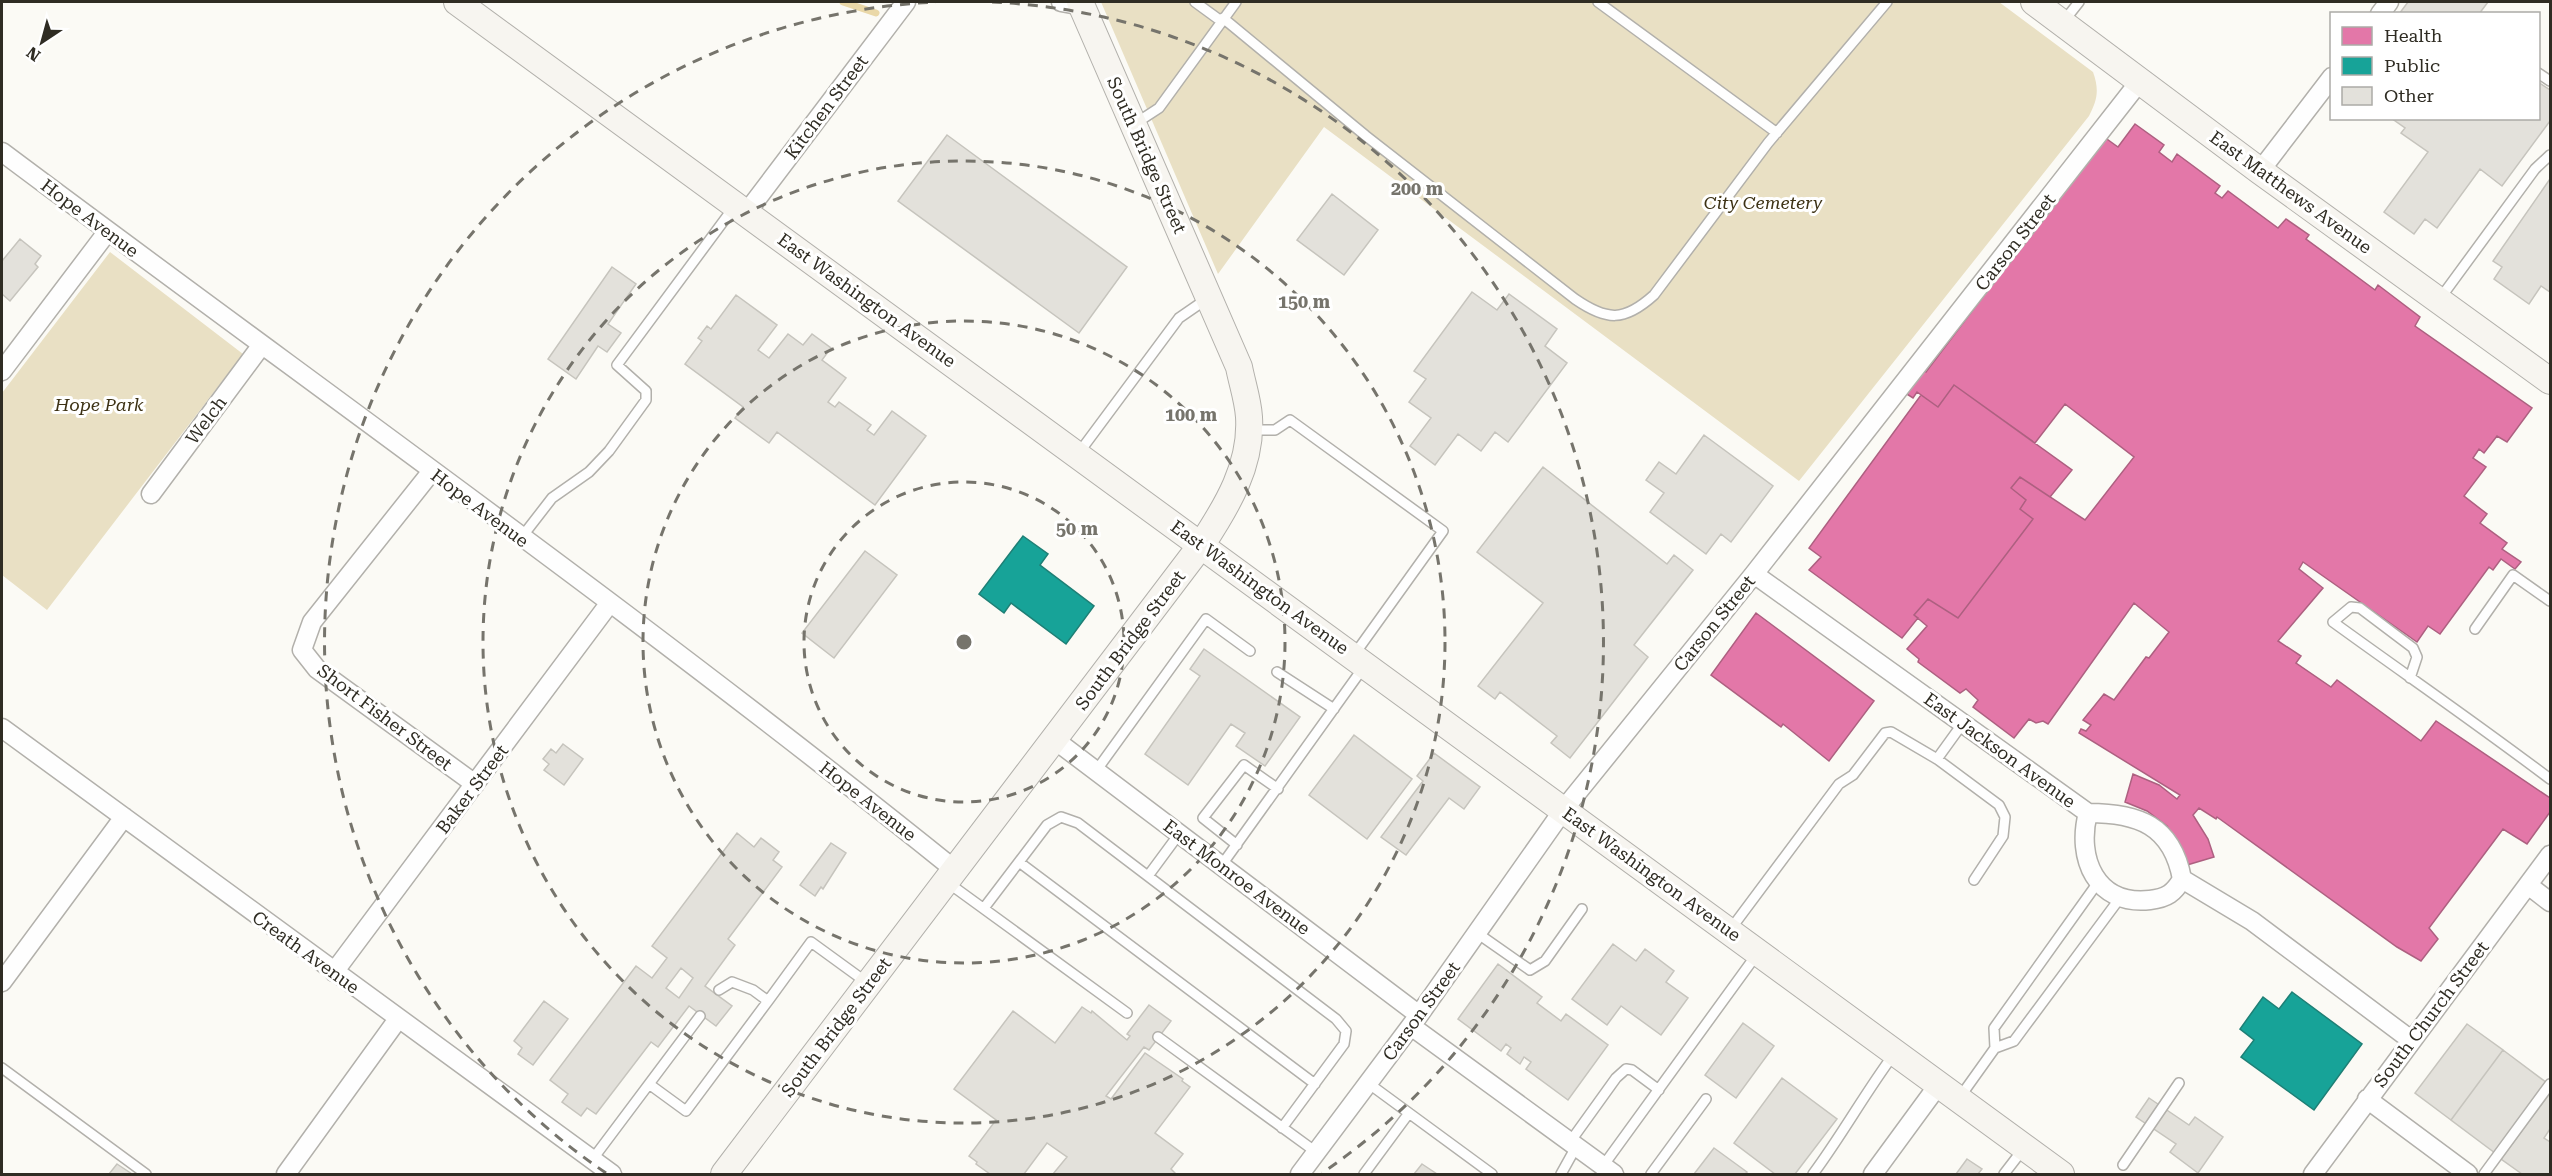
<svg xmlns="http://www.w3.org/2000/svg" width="2552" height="1176" viewBox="0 0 2552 1176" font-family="'Roboto Serif',serif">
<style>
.green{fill:#e9e0c4}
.health{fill:#e377a8;stroke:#ad6080;stroke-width:1.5}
.public{fill:#17a398;stroke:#1e7f75;stroke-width:1.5}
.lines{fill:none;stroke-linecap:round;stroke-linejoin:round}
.stream{stroke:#ead8a8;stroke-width:7}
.building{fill:#e3e1db;stroke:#c6c4bd;stroke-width:1.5;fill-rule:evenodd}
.lane-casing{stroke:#b2b0ab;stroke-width:12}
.street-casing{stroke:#b2b0ab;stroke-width:21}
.secondary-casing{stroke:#b2b0ab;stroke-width:28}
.lane{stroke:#fefefe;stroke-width:9}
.street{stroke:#fefefe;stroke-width:18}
.secondary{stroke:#f7f5f0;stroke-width:26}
.ring{fill:none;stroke:#76746c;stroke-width:3;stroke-dasharray:10 8}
.labels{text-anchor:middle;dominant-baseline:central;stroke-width:6;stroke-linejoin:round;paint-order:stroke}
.street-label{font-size:18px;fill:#2f2c23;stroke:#fff}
.park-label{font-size:18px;font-style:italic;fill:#3d3215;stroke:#fff}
.centre{fill:#76746c;stroke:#fff;stroke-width:3}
.ring-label{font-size:18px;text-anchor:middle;font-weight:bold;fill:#76746c;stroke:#fff;stroke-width:6;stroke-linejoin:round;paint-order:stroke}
</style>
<rect width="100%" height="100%" fill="#fbfaf5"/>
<!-- green -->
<path class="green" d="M1101,2h898l94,70c6,17 5,27 -4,44l-290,365 -475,-354 -106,147z
M110,252l133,102 -196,256 -45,-35v-182z"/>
<!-- health -->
<path class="health" d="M2135,124l29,21 -5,7 13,10 5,-8 43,32 -5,7 7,5 6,-7 50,37 8,-9 23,16 -3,4 69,51 3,-5 42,32 -5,9 117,82 -25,34 -10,-6 -13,17 -5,-4 -6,9 13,9 -22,29 23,18 -7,9 27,20 -5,6 19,13 -6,7 -14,-10 -8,11 -4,-3 -49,67 -12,-8 -11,16 -114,-80 -4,7 24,19 -45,53 23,15 -5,7 35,24 6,-7 84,61 15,-20 114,77v14l-23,32 -24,-15 -74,99 9,11 -17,22 -24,-14 -180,-130 -1,2 -17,-11 -6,7 15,24 6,18 -27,8 -4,-14 -16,-25 -20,-15 -22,-9 8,-28 26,11 18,14 3,-4 -101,-62 2,-4 5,2 5,-6 -8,-5 21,-26 10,6 32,-43 3,1 20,-26 -35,-29 -86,121 -5,-3 -7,2 -7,-4 -15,19 -41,-31 5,-7 -12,-11 -6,4 -42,-31 1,-3 -12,-10 20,-23 -13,-11 14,-16 30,19 75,-99 -13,-10 6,-9 -15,-12 9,-11 65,43 49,-63 -69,-53 -30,39 -81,-58 -16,22 -21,-15 -4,6 -11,-7 18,-23 6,4 178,-235 14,10z
M1954,385l118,85 -22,27 -30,-20 -9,11 15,12 -6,9 13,10 -75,99 -30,-19 -14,16 4,3 -16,20 -93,-68 12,-13 -12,-9 112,-153 17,12z
M1756,613l118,88 -45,60 -46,-37 -2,3 -70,-52z"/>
<!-- public -->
<path class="public" d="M1023,536l25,18 -8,11 54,41 -28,38 -55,-41 -7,10 -25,-19z
M2292,992l70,52 -48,66 -73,-53 13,-17 -14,-11 23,-32 16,12z"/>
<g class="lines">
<!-- stream -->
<path class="stream" d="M843,2l33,11"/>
</g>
<!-- building -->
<path class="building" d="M2408,2h80l-9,12h-80z
M2538,82l12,8v31l-48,65 -22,-17 -43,59 -12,-9 -11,15 -30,-22 44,-60 -27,-19 4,-5 -14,-10h147z
M947,135l180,132 -48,66 -181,-132z
M2550,179v113l-9,-6 -12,18 -35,-25 8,-12 -9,-6z
M1332,194l46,36 -34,45 -47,-35z
M20,239l21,17 -6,8 3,3 -28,34 -8,-7v-33z
M612,267l24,17 -28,40 13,9 -14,19 -9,-6 -22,33 -28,-20z
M1472,292l25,18 12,-16 48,35 -12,17 22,17 -59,79 -13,-10 -14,19 -23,-17 -23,31 -25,-19 21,-28 -22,-16 17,-23 -12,-8z
M736,295l41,30 -19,25 11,8 19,-24 15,11 9,-11 19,14 -9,12 24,18 -18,24 7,5 4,-5 32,23 -4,5 7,5 18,-24 34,25 -51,69 -98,-73 -8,11 -34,-25 8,-11 -58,-43 17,-23 -4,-3 9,-12 4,3z
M1704,435l69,51 -42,56 -10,-8 -15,20 -56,-42 14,-19 -18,-13 13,-18 17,12z
M1543,467l124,97 7,-9 19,15 -59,75 14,12 -78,101 -19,-15 6,-7 -57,-44 -5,7 -17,-13 65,-83 -66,-51z
M865,551l32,24 -63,83 -32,-25z
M1204,649l96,68 -35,49 -29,-20 9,-13 -14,-9 -43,61 -43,-31 55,-78 -10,-7z
M1354,735l58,44 -45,60 -58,-44z
M563,744l20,15 -19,26 -20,-15 5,-6 -6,-5 8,-10 5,4z
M1434,753l46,34 -16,22 -15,-11 -43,57 -25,-18 42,-56 -6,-5z
M737,833l17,14 7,-9 18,14 -6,8 9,7 -54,72 7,6 -30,41 27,20 -16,20 -27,-20 -31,41 -7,-5 -55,72 -9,-6 -6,8 -19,-14 6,-8 -18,-14 86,-114 16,12 15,-20 -15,-12zM681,968l12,10 -14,20 -13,-10z
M831,843l15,10 -23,36 -2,-2 -6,9 -15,-11z
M1613,944l23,17 9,-12 29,22 -8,11 22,16 -27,37 -40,-29 -14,19 -35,-26z
M1498,964l44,33 -5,6 24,18 5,-7 42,31 -40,55 -42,-31 5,-7 -7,-5 -4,7 -13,-10 4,-6 -5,-4 -5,7 -43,-32z
M544,1001l24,18 -35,46 -15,-11 4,-6 -8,-7z
M1149,1005l22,16 -22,29 -5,-3 -38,49 5,3 34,-46 38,26 -1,2 8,6 -35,46 28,21 -12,15 4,4 -2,1h-120l14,-17 -20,-14 -23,31h-34l-14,-10 1,-2 -8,-6 27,-36 -42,-31 59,-78 42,32 27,-36 9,6 1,-2 35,29 3,-4 -3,-2z
M1743,1023l31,23 -38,52 -31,-23z
M2467,1024l36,26 -52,70 -36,-27z
M2503,1050l44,33 -52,70 -44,-33z
M1782,1078l55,41 -42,55h-20l-41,-31z
M2550,1093v36l-6,9 6,4v32h-28l-21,-15z
M2149,1098l40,27 6,-8 28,20 -25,36 -28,-21 6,-8 -40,-27z
M1714,1148l33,24 -2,2h-51z
M1967,1159l15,10 -4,5h-22z
M117,1164l15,10h-23z
M1422,1164l15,10h-23z"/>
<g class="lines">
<defs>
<path id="lane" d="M1195,2l26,19
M1598,2l179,131
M1223,18l143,118 209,163c32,22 49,23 79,-4l114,-152 119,-141
M2064,21l15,-19
M2538,73l12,8
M1136,123l23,-15 77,-106
M2439,300l96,-131 15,-14
M1251,430h24l15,-10 153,111 -89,124
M1078,454l101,-136 29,-20
M521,538l31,-40 37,-26 20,-21 37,-51v-9l-29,-26 117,-158
M2475,629l38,-54 37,26
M1277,672l57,37
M2410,678l7,-21 -4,-9 -53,-40 -9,-1 -18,15c73,53 146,103 217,157
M1937,759l26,-36
M1096,771l110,-152 44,32
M1237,845l-34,-27 41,-53 34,24
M1019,862l296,222
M1221,866l142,-198
M1148,876l31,-42
M2099,881l-105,147 1,20 19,-7 106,-143
M947,882l180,131
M984,908l63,-83 14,-8 17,6 258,196 10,12 -2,13 -62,84
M1730,930l109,-146 14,-9 32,-42 6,-1 46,27 62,46 6,12 -2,19 -29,44
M1477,933l53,37 15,-9 37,-52
M719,990l13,-8 21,8 15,11 43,-59 55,40
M1158,1037l158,115
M2,1068l144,106
M1368,1083l124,91
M649,1084l37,27 82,-110
M1960,1097l35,-49
M1570,1142l46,-64 10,-9 6,1 27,20
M592,1160l108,-144
M2123,1165l56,-82
M1603,1166l154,-212
M1364,1174l45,-61
M1561,1174l15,-27
M1651,1174l55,-75
M1813,1174c29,-39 52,-81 81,-120
M2004,1174l20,-26
M2484,1174l66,-90"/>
<path id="street" d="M1061,2l22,4
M2380,14l9,-12
M2,152c318,238 643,468 953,718
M2260,171l72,-94
M747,212l159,-210
M2,371l106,-140
M432,471l-120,151 -10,28 15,19 158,115
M151,494l110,-148
M1754,574l334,239c50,0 84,12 94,66l70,42 159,119
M2,728l610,446
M1055,740l364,275
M2088,813c-12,45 8,93 62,87 17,-2 24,-7 32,-21
M2528,885l22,17
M334,972l275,-368
M2,982l122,-165
M1411,1026l203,148
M2367,1099l101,75
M286,1174l112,-155
M1300,1174l119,-159 145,-206 190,-235 386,-493
M1873,1174l66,-90
M2313,1174l237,-319"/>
<path id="secondary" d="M457,2l1604,1172
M2034,2l226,169 290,210
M724,1174l478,-630c25,-38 50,-79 47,-127 -1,-17 -7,-34 -10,-50l-159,-365"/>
</defs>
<!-- lane casing -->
<use href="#lane" class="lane-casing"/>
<!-- street casing -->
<use href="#street" class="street-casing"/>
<!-- secondary casing -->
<use href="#secondary" class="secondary-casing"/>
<!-- lane -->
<use href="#lane" class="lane"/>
<!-- street -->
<use href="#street" class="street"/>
<!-- secondary -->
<use href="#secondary" class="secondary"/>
</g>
<!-- distance rings -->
<g class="ring">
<circle cx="964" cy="642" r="160"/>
<circle cx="964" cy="642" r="321"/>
<circle cx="964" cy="642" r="481"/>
<path d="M606 1173A641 641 0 0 1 936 2M992 2A641 641 0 0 1 1322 1173"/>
</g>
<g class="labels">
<!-- street labels -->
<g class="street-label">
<text transform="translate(826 107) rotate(-53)">Kitchen Street</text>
<text transform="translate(1147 155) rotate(66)">South Bridge Street</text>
<text transform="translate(2291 192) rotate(36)">East Matthews Avenue</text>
<text transform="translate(90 218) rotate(37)">Hope Avenue</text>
<text transform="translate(2015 242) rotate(-52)">Carson Street</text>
<text transform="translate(867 300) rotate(36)">East Washington Avenue</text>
<text transform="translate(206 420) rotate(-53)">Welch</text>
<text transform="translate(480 508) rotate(37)">Hope Avenue</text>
<text transform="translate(1260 587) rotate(36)">East Washington Avenue</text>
<text transform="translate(1714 623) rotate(-51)">Carson Street</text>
<text transform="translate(1130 640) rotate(-53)">South Bridge Street</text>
<text transform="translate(385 717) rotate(37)">Short Fisher Street</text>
<text transform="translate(2000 750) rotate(36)">East Jackson Avenue</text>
<text transform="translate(472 789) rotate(-53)">Baker Street</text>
<text transform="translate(868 801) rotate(38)">Hope Avenue</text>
<text transform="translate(1652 874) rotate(36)">East Washington Avenue</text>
<text transform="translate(1237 877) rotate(37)">East Monroe Avenue</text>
<text transform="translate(306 952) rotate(36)">Creath Avenue</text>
<text transform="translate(1421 1011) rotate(-54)">Carson Street</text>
<text transform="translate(2431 1014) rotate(-53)">South Church Street</text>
<text transform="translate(836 1027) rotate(-53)">South Bridge Street</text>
</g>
<!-- park labels -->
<g class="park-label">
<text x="1763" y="202">City Cemetery</text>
<text x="99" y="404">Hope Park</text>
</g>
</g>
<circle cx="964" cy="642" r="9" class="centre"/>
<g class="ring-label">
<text x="1417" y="195">200 m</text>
<text x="1304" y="308">150 m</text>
<text x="1191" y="421">100 m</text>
<text x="1077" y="535">50 m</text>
</g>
<!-- border -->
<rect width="2552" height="1176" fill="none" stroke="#2f2c23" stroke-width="6"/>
<!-- legend -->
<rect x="2330" y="12" width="210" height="108" fill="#ffffff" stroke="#acaba7" stroke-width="1.5"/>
<rect x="2342" y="27" width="30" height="18" fill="#e377a8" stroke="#acaba7" stroke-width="1.5"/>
<text x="2384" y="42" font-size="18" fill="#2f2c23">Health</text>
<rect x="2342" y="57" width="30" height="18" fill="#17a398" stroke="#acaba7" stroke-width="1.5"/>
<text x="2384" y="72" font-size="18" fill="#2f2c23">Public</text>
<rect x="2342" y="87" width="30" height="18" fill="#e3e1db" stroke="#acaba7" stroke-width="1.5"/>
<text x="2384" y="102" font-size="18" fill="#2f2c23">Other</text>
<!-- north arrow -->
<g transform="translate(42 42) rotate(216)" stroke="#ffffff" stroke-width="4.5" paint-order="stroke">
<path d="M0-4.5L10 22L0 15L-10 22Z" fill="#2f2c23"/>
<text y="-9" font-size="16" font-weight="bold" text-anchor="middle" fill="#2f2c23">N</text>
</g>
</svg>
